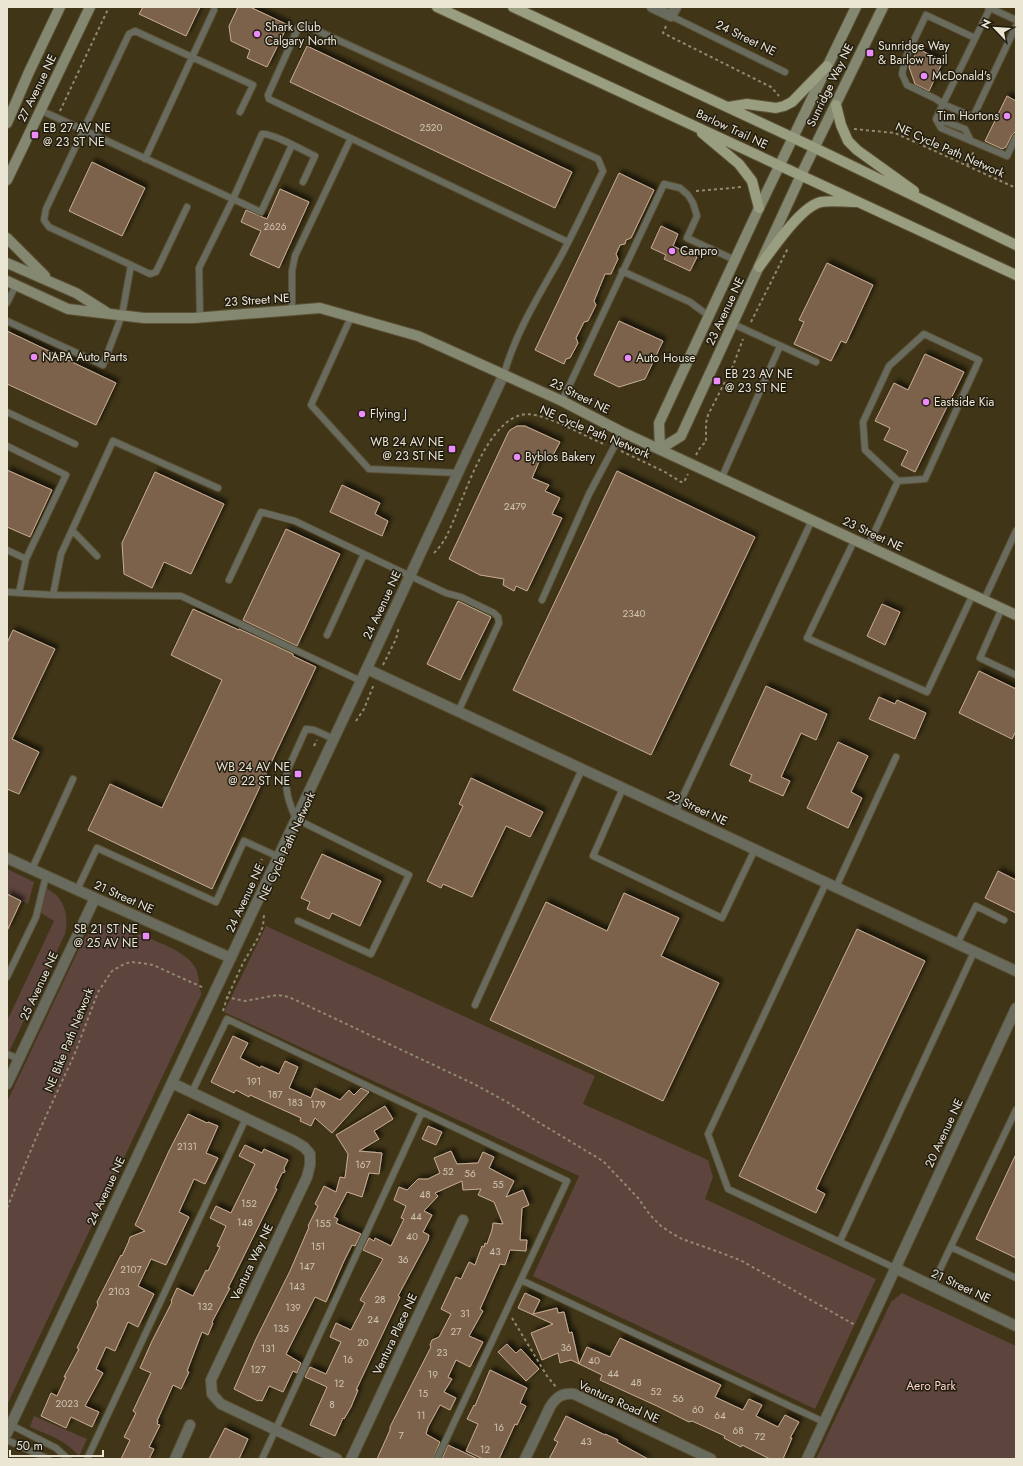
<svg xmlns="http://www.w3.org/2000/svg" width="1023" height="1466" viewBox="0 0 1023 1466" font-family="Jost,sans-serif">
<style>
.green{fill:#5d443c}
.building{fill:#7c624b;stroke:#c9ad93;filter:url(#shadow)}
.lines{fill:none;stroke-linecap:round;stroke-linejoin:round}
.lane-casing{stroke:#5b5135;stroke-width:8}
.street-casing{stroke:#5b5135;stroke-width:12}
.secondary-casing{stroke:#5b5135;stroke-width:12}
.primary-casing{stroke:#5b5135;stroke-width:12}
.path{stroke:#918971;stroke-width:2;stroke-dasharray:3 3;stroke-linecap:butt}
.lane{stroke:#686b5d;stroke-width:6}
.street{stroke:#686b5d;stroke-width:10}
.secondary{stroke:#848871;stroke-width:10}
.primary{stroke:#999e81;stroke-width:10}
.poi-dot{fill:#ec8cfb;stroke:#221d11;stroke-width:1.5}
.labels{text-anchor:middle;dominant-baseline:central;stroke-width:3;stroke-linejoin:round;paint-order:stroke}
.number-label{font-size:10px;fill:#cfc4b2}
.poi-label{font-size:12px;fill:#ebe5d4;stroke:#221d11;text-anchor:start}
.street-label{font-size:12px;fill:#ebe5d4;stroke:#221d11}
.park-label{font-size:12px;fill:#fcd5c8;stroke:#221d11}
</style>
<defs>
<filter id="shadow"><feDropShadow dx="3.5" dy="-3.5" stdDeviation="2" flood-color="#0009"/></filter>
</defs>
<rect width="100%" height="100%" fill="#403517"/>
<!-- green -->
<path class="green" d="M7,869l27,13 -6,22 -21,-10z
M47,889c18,8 22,28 18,45l-56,118 -2,-1v-30l47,-100 -13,-8c-2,-9 2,-16 6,-24z
M110,924h10l8,2v2l4,2 -1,4 5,3 2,-4c16,8 48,18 57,34 5,8 3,20 6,24v4l-194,410v-303l76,-162c8,-9 15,-14 27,-16z
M266,926l329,150 -12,28 125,56 5,17 -8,22 171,80 -61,130 -282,-133 46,-100 -355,-164z
M902,1293l114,53v113h-200l75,-157z
M34,1416l53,23 -8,17c-12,-15 -32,-22 -49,-29z"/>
<!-- building -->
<path class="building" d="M143,7h57l-14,29 -47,-22z
M238,7h12l38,18 -21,42 -20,-9 3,-8 -19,-9 -2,-15z
M307,46l265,126 -17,36 -265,-126z
M918,49l25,12 -14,30 -14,-7 -6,-17z
M1007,96l9,5v30l-4,4 -6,12 -4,2 -17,-8z
M92,162l53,26 -23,48 -53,-25z
M619,173l35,17 -23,48 -5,2 -1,4 -5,1 -4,9 2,5 -7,15h-6l-11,27 2,4 -8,16 -4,1 -8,16 2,5 -8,15 -4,1 -2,5 -29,-14z
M280,189l29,13 -30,66 -29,-13 11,-24 -20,-9 5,-12 21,9z
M661,226l17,8 -5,12 24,11 -7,14 -26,-12 2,-4 -15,-7z
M827,263l46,22 -27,58 -5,-2 -10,20 -37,-17 10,-22 -5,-2z
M619,321l44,20 -18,38 -26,8 -25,-12z
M7,331l109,52 -20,42 -89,-41z
M925,354l39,18 -49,100 -14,-7 7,-14 -24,-11 6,-12 -15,-7 19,-38 14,7z
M517,426h8l35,16 -9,17 -9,-4 -10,23 17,7 -4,6 15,7 -8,16 10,4 -35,73 -11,-5 -2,5 -11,-6 1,-6 -24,-4 -31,-16 59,-126 2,-3z
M7,470l45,20 -22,47 -23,-10z
M617,471l138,66 -104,218 -138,-65z
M155,472l69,32 -33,70 -27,-12 -12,26 -28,-14 -2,-31z
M342,485l38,18 -5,11 13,7 -6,15 -52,-24z
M286,529l54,25 -43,92 -54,-26z
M458,601l33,16 -31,63 -33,-16z
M882,604l18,8 -15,33 -18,-9z
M193,609l46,21v-1l54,25v2l23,11 -104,222 -124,-59 22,-46 52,24 60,-128 -51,-25z
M13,630l42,19 -43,90 27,13 -20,42 -12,-5v-146z
M979,671l37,18v42l-4,8 -53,-26z
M766,686l61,28 -11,26 -15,-7 -20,44 9,4 -7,15 -34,-15 3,-6 -22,-10z
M879,697l16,7 2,-4 29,13 -11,26 -46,-20z
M838,742l30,14 -17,36 11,6 -14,30 -41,-20z
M471,778l72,34 -13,25 -24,-11 -34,71 -29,-13 -2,4 -14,-7 36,-75 -4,-2z
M322,854l59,27 -21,45 -28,-13 -3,6 -22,-10 3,-7 -9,-4z
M998,871l18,9v33l-31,-15z
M624,893l55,25 -18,38 58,27 -56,118 -173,-81 56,-118 61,29z
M7,894l14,7 -14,30z
M857,929l68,32 -109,228 9,5 -9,19 -77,-37z
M233,1036l15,7 -8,15 20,10 1,-2 18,8 6,-13 13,6 -9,21 22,10 4,-10 25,12 9,-10 5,5 7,-7 8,4 -37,41 -17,-15 -4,8 -11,-5 1,-3 -51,-23 -1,2 -13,-7 -2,3 -23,-11z
M385,1106l8,13 -19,12 5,8 -20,12 23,2 -3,21 -10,-1 -7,24 -15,-5 -13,25 4,2 -2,4 25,11 -6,12 -3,-1 -8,16 -18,41 -11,-5 -29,57 15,9 -4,10 -4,-2 -10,21 -14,-6 -7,15 -3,-1 -1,1 -24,-12 22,-50 34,-68 19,-44 -1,-1 10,-20 -3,-2 9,-18 12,6 4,-15 5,1 3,-24 -12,-19z
M188,1114l19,9 1,-1 10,4 -12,27 12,5 -13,26 -11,-5 -15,33 10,5 -23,48 -15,-6 -13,27 16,8 -16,33 -10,-5 -13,29 -9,-4 -10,22 7,4 -18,33 14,6 -7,15 -21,-10 -5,11 -25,-12 10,-23 6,3 9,-19h-2l15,-28 -2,-1 21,-43 -1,-3 24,-47 1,1 6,-13 2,-6 15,-6 -10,-6 34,-74z
M428,1126l14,6 -6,13 -14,-6z
M245,1145l17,8 2,-4 24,11 -4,8 1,4 -3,1 -7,15 2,1 -49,99h2l-18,34 1,1 -5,12 -6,-3 -15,39 2,1 -8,17 -8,-4 -16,36h1l-1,3 3,1 -11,22 5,2 -5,10h-28l9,-19 -6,-3 12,-24 -3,-2 18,-38 -11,-5 12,-27 20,-39 -1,-1 6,-13 16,8 13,-26 2,1 12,-24 -3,-1 9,-20 -16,-8 6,-12 15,7 24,-49 -16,-8z
M451,1151l6,13 21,-1 5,-11 11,5 -5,11 25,13 -8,16 17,-7 6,15 -7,3 -2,32h7l-1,11 -16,-1 -5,15 -5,-1 -20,45 3,2 -14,25 14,6 -13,25 -14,-7 -8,17 4,2 -8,13 12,6 -6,12 -10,-5 -12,22 -2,7 14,8 -7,17h-56l13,-29v-3l2,-4 39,-76 -1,-2 2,-5 7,-3 12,-23 -10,-5 15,-32 5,2 8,-17 6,3 7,-19 2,1 1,-4 2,1 5,-14 1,-7 10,1 -9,-22 -16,-7 3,-6 -18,1 -1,-9 -27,12 3,3 -14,15 8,4 -9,17 6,3 -1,5 -30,56 2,1 -44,93h2l-7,17 -7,12 -1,-1 -8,18 -25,-11 17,-38 -22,-10 5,-10 16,7 15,-32 -11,-5 6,-14 15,7 14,-27 -5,-3 23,-41 -20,-9 6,-12 5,3 1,-3 16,8 13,-27 -3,-1 5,-12 -12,-6 5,-13 8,3 11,-11h10l12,-6 -6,-15z
M1016,1154v104l-40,-19z
M525,1293l15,7 -7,14 24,-6 1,5 6,-1 5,21 3,-1 7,32 8,-17 23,10 10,-19 101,47 -6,12 28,13 6,-11 13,6 -6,11 22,11 7,-12 14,7 -9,16h2l-9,21h-13l-28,-14 -1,2 -17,-9 1,-2 -33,-15 -3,1 -32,-16 -57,-26 2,-5 -31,-15 -11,3 -2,-10 -16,7 -11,-27 22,-9 -35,-16z
M507,1344l9,9 5,-4 18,20 -13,12 -28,-29z
M490,1370l37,18 -7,15 6,3 -9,19 -2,-1 -16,35h-16l-17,-8 12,-27 -11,-5 7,-14 1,1z
M566,1416l39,19v-1l13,6 -1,2 31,17h-99l9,-17 -4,-2z
M225,1428l23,11 -9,20h-30z
M448,1445l30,14h-36z"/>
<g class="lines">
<defs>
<path id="lane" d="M988,7l28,13
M671,16l114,56
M1016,26l-43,91 -30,-13 -7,15 5,9 66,28 9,-19
M975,38l-49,-23 -20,42 -4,17 5,11 29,14 7,5 47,-96
M40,110l193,89 -34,69 1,49
M938,123l8,-1 19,7 6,12
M292,145l-31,67 -28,-13 29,-65c11,-1 42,17 53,22l-12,26
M145,159l69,-149
M131,265l19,9 6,-2 31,-65
M622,271l68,31 19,14
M7,303l9,-18
M292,310v-39l3,-15 56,-118
M351,317l-40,88 58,64 89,4
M7,321l96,44 19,-50 9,-50 -82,-38 -5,-7 2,-11 83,-175 6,-3 118,54 -13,27
M733,324l83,38
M504,374c12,-43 36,-80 57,-118 15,-28 28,-57 42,-85l-5,-12 -293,-134 -6,1 -31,69 1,4 299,143
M562,401l102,-217 16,4 8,7 5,8 4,13 -10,22 48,22
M7,412l68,32
M7,446l59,29 -40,84
M722,477l58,-131
M72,530l25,26
M855,539l-48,99 120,54 46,-98
M868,546l30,-65 -33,-31 -2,-28 26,-56 35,-32 55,26 -54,119 -27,2
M7,550l19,9 -7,34
M229,580l32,-68 34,9 69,33
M7,592l46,3 128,1 180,85
M53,595l8,-41 52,-113 105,47
M542,600l47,-106 33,-62
M984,600l32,-69
M1002,608l-22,50 36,17
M327,635l37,-81 82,39 15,4 33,16 4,4 1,6 -41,89
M623,788l-30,68 129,62 33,-69
M675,813l137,-293
M32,869l41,-90
M826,883l-118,251 20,55 167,79
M836,887l60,-130
M77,890l20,-42 119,54 28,-61 35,16
M298,921l73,33 38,-79 -113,-56c-7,-16 -12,-30 -9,-48l19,-42 8,1 20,9
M957,944l19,-38 28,14
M7,977l29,-60 10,-41
M475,1005l107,-236
M7,1054l12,5
M192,1092l35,-73 340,162 -130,278
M840,1241l134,-289
M951,1247l65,31
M521,1280l303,142
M932,1286l84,-176
M11,1425l45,23 12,11
M7,1440l41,19
M87,1459l159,-341
M262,1459l160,-347"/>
<path id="street" d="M652,7l19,9 5,-9
M367,669l649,302
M7,858l88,40 136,60
M172,1083l122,58 10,6 6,7v11l-3,12 -96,203 1,14 9,10 116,55
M7,1084l88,-186
M895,1268l121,58
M7,1433l354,-752 143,-307
M175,1459l15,-34
M351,1459l112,-239
M525,1459l25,-52c6,-10 12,-14 24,-13l137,65
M807,1459l209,-451"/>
<path id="secondary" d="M7,123l22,-51 31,-65
M7,180l83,-173
M7,238l38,38
M7,263l69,30 30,19
M7,281l61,28 76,9h50l126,-10 98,28 144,65 60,31 394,183
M660,449l21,-13 120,-261 82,-168
M660,449l-1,-26 100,-215 97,-201"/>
<path id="primary" d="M437,7l579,268
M513,7l302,141 201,97
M836,105l5,20 7,16 9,9 57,41
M728,107l19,-3 29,4 8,-2 8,-4 35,-36
M702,133l37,31 13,17 7,27
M759,267c13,-17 42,-61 62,-65 11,-2 24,0 35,0"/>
</defs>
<!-- lane casing -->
<use href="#lane" class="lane-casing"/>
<!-- street casing -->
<use href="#street" class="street-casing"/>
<!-- secondary casing -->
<use href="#secondary" class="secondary-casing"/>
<!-- primary casing -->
<use href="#primary" class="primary-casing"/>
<!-- path -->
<path class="path" d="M666,26l-3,7 108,54 8,9
M60,111l49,-104
M854,129l41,4 121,55
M48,133l4,-8
M967,166l7,-15
M696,191l46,-4
M751,322l37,-74
M621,451l44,21 16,10h3l4,-8
M696,455l5,-9 5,-4v-19l2,-8 25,-49 10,-27
M434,553c6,-6 11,-13 14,-20 15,-30 41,-129 87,-118 23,5 49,21 71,30
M383,665l13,-26 3,-12
M356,721l8,-12 10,-25
M314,746l3,-6
M253,876l9,-17
M226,997l19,4 32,-6 12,2 185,87 33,18 31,20 65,39 35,37 12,17 11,11 9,6 12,7 37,13 23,9 113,64
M223,1011l4,-13 16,-35 15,-25 5,-12 1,-11
M7,1208l29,-70 39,-85 23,-61 14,-21 12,-7 7,-2 10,1 12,2 51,23
M512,1318l35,58 9,11"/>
<!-- lane -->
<use href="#lane" class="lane"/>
<!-- street -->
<use href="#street" class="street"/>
<!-- secondary -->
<use href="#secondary" class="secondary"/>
<!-- primary -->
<use href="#primary" class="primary"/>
</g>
<!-- markers -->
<g class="poi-dot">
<circle cx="257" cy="34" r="4"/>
<rect x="866" y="49" width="8" height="8" rx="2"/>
<circle cx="924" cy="76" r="4"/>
<circle cx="1007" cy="116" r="4"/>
<rect x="31" y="131" width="8" height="8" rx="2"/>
<circle cx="672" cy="251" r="4"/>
<circle cx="34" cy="357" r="4"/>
<circle cx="628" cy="358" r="4"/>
<rect x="713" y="377" width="8" height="8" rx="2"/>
<circle cx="926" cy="402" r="4"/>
<circle cx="362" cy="414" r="4"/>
<rect x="448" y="445" width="8" height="8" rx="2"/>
<circle cx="517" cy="457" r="4"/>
<rect x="294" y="770" width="8" height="8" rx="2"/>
<rect x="142" y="932" width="8" height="8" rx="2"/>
</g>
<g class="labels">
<!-- number labels -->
<g class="number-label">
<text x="431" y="127">2520</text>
<text x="275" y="226">2626</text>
<text x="515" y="506">2479</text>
<text x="634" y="613">2340</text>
<text x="254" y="1081">191</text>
<text x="275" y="1094">187</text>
<text x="295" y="1102">183</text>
<text x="318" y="1104">179</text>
<text x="187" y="1146">2131</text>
<text x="363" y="1164">167</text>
<text x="448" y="1171">52</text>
<text x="470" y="1173">56</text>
<text x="498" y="1184">55</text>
<text x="425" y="1194">48</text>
<text x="249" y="1203">152</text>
<text x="416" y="1216">44</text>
<text x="245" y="1222">148</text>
<text x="323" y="1223">155</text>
<text x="412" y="1236">40</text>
<text x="318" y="1246">151</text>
<text x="495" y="1251">43</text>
<text x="403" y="1259">36</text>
<text x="307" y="1266">147</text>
<text x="131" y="1269">2107</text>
<text x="297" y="1286">143</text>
<text x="119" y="1291">2103</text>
<text x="380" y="1299">28</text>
<text x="205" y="1306">132</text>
<text x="293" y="1307">139</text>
<text x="465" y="1313">31</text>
<text x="373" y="1319">24</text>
<text x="281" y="1328">135</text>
<text x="456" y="1331">27</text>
<text x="363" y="1342">20</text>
<text x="566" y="1347">36</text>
<text x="268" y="1348">131</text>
<text x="442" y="1352">23</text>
<text x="348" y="1359">16</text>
<text x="594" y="1360">40</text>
<text x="258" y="1369">127</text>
<text x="613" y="1373">44</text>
<text x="433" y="1374">19</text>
<text x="636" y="1382">48</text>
<text x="339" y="1383">12</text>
<text x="656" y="1391">52</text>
<text x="423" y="1393">15</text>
<text x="678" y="1398">56</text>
<text x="67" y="1403">2023</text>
<text x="332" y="1404">8</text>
<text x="698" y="1409">60</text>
<text x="421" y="1415">11</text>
<text x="720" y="1415">64</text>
<text x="499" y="1427">16</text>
<text x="738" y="1430">68</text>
<text x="401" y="1435">7</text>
<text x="760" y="1436">72</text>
<text x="586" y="1441">43</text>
<text x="485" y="1449">12</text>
</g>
<!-- poi labels -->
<g class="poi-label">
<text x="265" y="27">Shark Club<tspan x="265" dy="14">Calgary North</tspan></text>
<text x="878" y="46">Sunridge Way<tspan x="878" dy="14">&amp; Barlow Trail</tspan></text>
<text x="932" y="76">McDonald's</text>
<text x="999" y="116" text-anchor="end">Tim Hortons</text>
<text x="43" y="128">EB 27 AV NE<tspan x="43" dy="14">@ 23 ST NE</tspan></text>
<text x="680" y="251">Canpro</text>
<text x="42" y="357">NAPA Auto Parts</text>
<text x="636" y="358">Auto House</text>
<text x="725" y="374">EB 23 AV NE<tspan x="725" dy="14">@ 23 ST NE</tspan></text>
<text x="934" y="402">Eastside Kia</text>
<text x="370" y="414">Flying J</text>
<text x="444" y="442" text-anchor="end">WB 24 AV NE<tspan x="444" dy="14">@ 23 ST NE</tspan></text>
<text x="525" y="457">Byblos Bakery</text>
<text x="290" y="767" text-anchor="end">WB 24 AV NE<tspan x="290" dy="14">@ 22 ST NE</tspan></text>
<text x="138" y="929" text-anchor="end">SB 21 ST NE<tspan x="138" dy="14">@ 25 AV NE</tspan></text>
</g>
<!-- street labels -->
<g class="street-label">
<text transform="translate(746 38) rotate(26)">24 Street NE</text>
<text transform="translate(830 85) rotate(-64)">Sunridge Way NE</text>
<text transform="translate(37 88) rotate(-64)">27 Avenue NE</text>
<text transform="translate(732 129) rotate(25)">Barlow Trail NE</text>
<text transform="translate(950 150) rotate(24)">NE Cycle Path Network</text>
<text transform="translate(257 300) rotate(-4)">23 Street NE</text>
<text transform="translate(725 311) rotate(-65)">23 Avenue NE</text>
<text transform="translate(580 396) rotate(26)">23 Street NE</text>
<text transform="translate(595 432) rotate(23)">NE Cycle Path Network</text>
<text transform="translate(873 534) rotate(25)">23 Street NE</text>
<text transform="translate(382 605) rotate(-65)">24 Avenue NE</text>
<text transform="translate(697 808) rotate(25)">22 Street NE</text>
<text transform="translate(287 846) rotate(-65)">NE Cycle Path Network</text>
<text transform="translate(124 897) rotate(24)">21 Street NE</text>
<text transform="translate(245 898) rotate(-65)">24 Avenue NE</text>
<text transform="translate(39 986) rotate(-65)">25 Avenue NE</text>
<text transform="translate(69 1040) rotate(-68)">NE Bike Path Network</text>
<text transform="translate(944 1133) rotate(-65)">20 Avenue NE</text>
<text transform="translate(106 1191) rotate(-65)">24 Avenue NE</text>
<text transform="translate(252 1262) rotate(-65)">Ventura Way NE</text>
<text transform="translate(961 1286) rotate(25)">21 Street NE</text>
<text transform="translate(395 1334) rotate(-65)">Ventura Place NE</text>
<text transform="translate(619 1402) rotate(24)">Ventura Road NE</text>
</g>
<!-- park labels -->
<g class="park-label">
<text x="931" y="1386">Aero Park</text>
</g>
</g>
<!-- border -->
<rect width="1023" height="1466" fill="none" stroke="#ebe5d4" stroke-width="16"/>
<!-- north arrow -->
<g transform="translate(995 28) rotate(295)" stroke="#221d11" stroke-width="3" paint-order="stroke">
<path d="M0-3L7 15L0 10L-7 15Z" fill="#ebe5d4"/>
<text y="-6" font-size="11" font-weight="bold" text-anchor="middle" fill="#ebe5d4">N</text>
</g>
<!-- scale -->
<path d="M10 1450v6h93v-6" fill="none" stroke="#ebe5d4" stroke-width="2"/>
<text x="16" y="1450" font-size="12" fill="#ebe5d4" stroke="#221d11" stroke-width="3" paint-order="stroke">50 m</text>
</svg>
